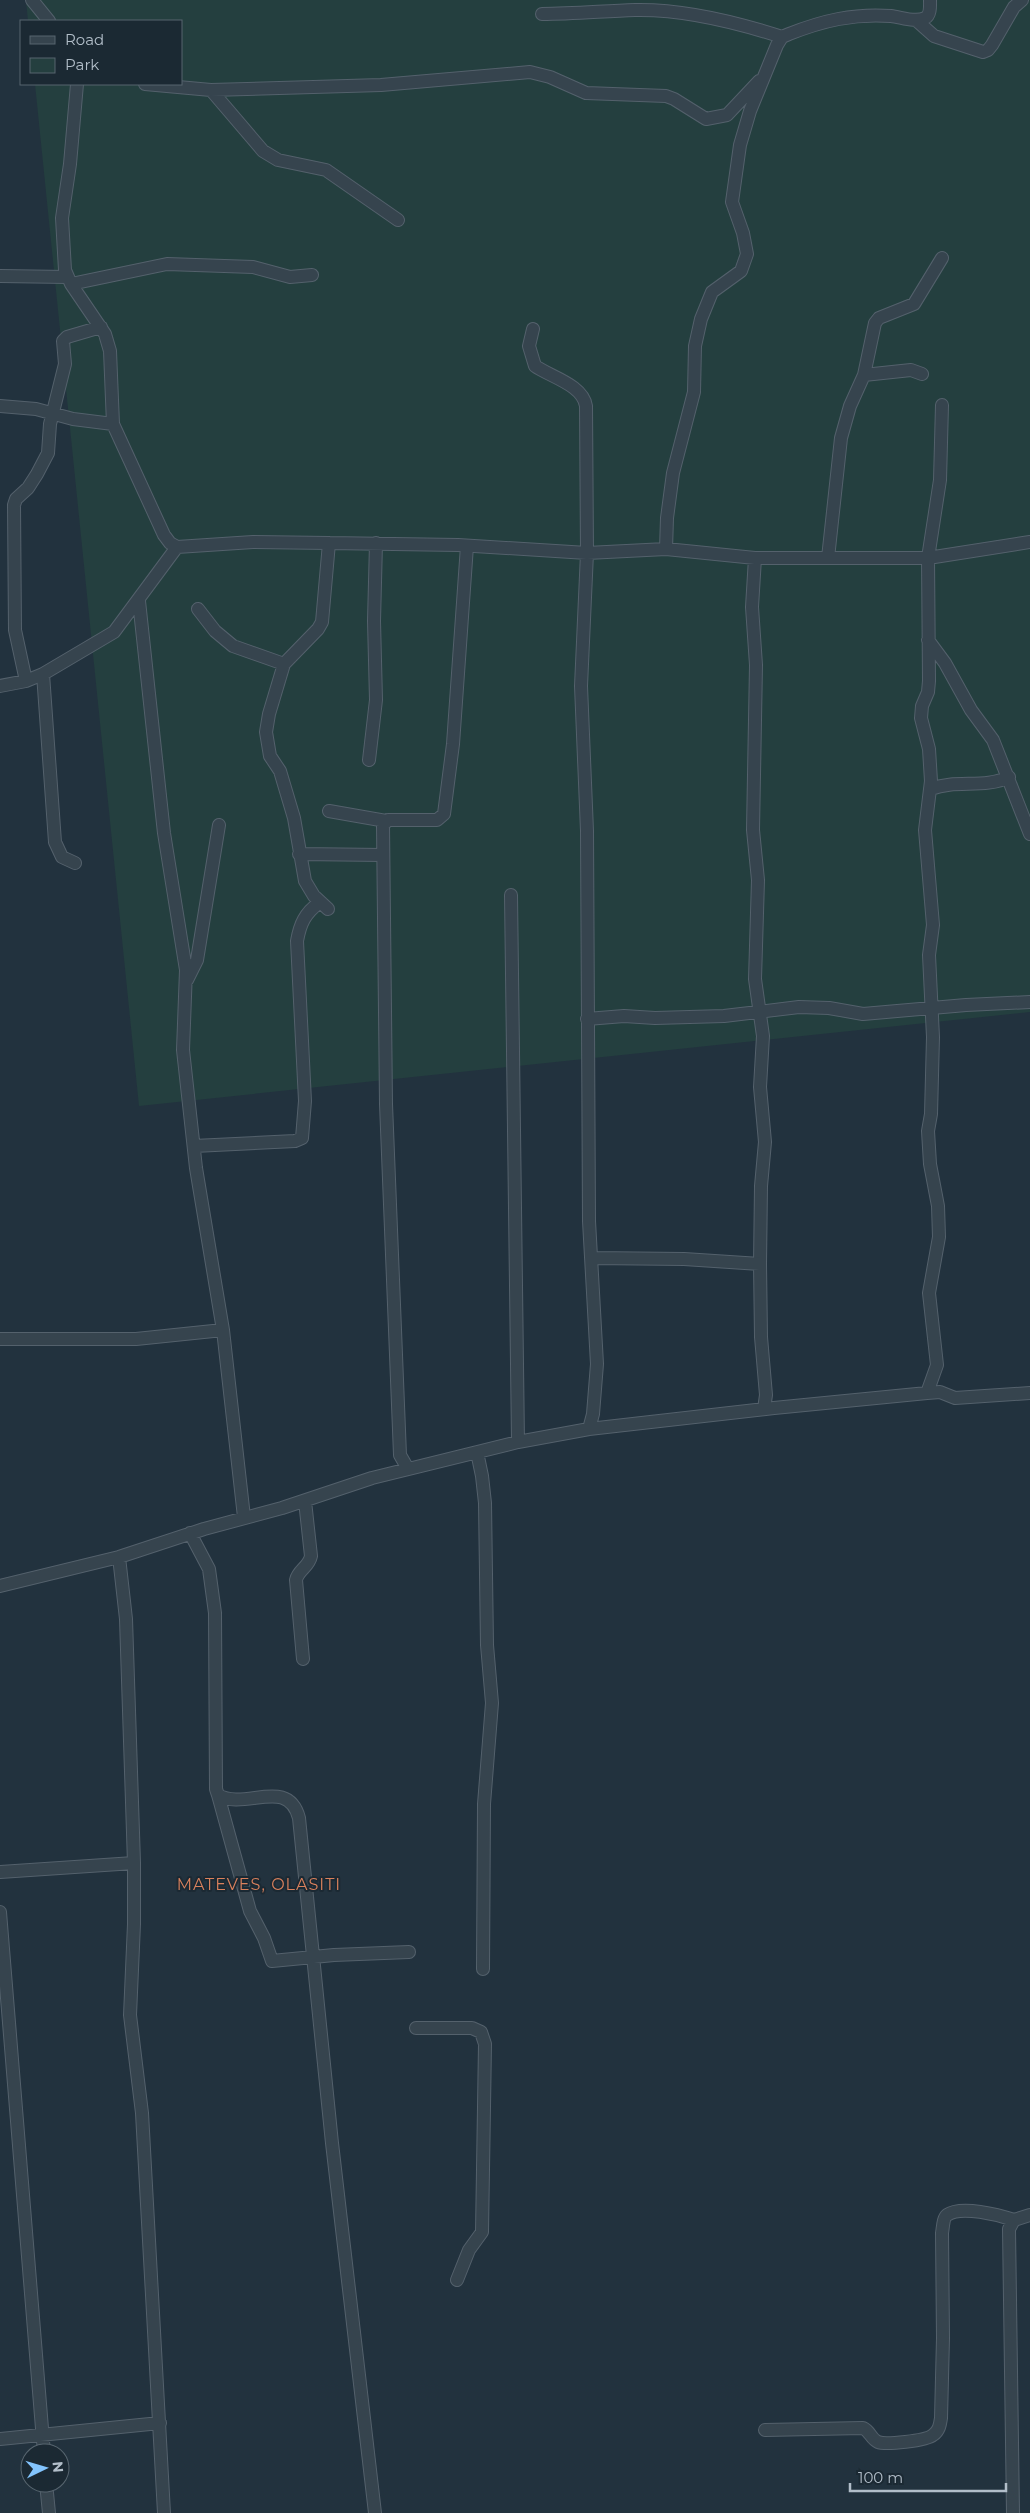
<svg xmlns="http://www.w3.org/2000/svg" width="1030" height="2513" viewBox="0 0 1030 2513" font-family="Montserrat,sans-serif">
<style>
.green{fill:#243f3f}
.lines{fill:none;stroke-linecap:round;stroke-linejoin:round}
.street-casing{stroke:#54616c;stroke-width:14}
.street{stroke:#36444e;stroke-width:12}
.labels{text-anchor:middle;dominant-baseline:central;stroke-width:4;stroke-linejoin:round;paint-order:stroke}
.neighbourhood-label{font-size:16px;letter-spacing:1px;fill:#da815c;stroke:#1b2933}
</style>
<rect width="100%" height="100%" fill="#22323e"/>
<!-- green -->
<path class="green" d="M26,0h1004v1012l-891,94 -104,-1022h146v-63h-153z"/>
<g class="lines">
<defs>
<path id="street" d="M32,0l17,21
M542,14c31,0 62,-3 93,-4 49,-1 101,12 147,27
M916,20l18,16 49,16 5,-2 4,-5 22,-38 8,-7
M77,84l-7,80 -8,54 3,52 6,14 34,50 5,17 3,73 51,111 6,8 7,4 76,-5 76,1 129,2 129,8 79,-4 89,9h173l102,-16
M145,84l66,6 170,-5 149,-13 20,5 36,16 80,3 8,3 32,20 21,-4 32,-34
M211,90l52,61 15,9 48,10 72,50
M0,276l67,1
M71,284l96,-20 86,3 37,10 22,-2
M533,329l-4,17 6,20c16,11 48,19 51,40l1,147 -6,133 6,145 2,390 8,143 -4,50 -4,15
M864,375l47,-5 11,4
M0,406l36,3 37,10 40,5
M666,549l1,-31 6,-45 21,-81 1,-46 6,-27 11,-27 29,-21 6,-17 -4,-21 -11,-31 8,-57 10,-34 27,-66 5,-8 7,-3c33,-13 65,-21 102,-18 10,1 24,7 34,2 6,-3 5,-13 5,-18
M755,558l-3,49 4,58 -3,165 5,50 -3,99 8,57 -3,51 5,55 -4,44 -1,78 1,73 5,58 -2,14
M828,558l13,-120 9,-32 14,-31 11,-52 4,-5 35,-14 28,-46
M139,601l25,232 22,137 -3,80 13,118 27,162 21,187
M198,609l17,22 18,15 51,18
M928,640l17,23 26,47 22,30 37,94
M43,674l12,168 7,15 13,6
M26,681l-11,-51 -1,-125 2,-6 12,-11 9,-14 11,-21 2,-29 15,-60 -2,-23 4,-4 34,-10
M0,686l26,-5 17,-7 71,-42 63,-85
M369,760l7,-60 -2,-79 2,-78
M931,789c25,-10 53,0 78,-12
M329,811l57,10
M299,854l84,1
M511,895l7,547
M328,909l-14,-13 -9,-15 -11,-63 -14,-47 -10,-15 -4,-24 3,-18 15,-50 34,-35 4,-7 7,-79
M187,980l10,-20 22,-135
M587,1019l37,-3 31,2 69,-2 75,-9 30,1 34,6 103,-9 64,-3
M194,1146l101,-5 7,-3 3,-37 -8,-160c3,-17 8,-28 22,-38
M592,1258l92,1 76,5
M0,1339h136l87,-9
M927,1393l10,-28 -8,-72 10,-56 -1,-31 -8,-42 -2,-33 3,-17 2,-77 -4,-82 4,-30 -8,-95 6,-49 -2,-32 -8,-31 1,-12 6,-14 1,-11 -1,-123 12,-78 2,-75
M477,1452l5,24 3,27 2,142 5,58 -8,101 -1,165
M408,1469l-8,-14 -14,-351 -3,-279 5,-5h49l7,-6 9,-70 14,-198
M190,1533l19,36 6,44 1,176 2,6c27,16 70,-19 81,23l33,325 43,370
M119,1557l7,62 8,244v61l-4,91 12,98 22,400
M0,1586l119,-29 85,-28 78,-21 90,-30 146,-36 71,-13 185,-21 153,-15 13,-1 15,6 75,-5
M303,1659l-7,-79c2,-10 13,-13 15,-24l-6,-55
M218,1795l32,116 14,27 8,23 62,-6 75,-3
M0,1872l134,-9
M0,1912l44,541
M416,2028h56l9,4 4,12 -3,188 -13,18 -12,30
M765,2430l98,-2c7,3 8,11 15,14 7,3 48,-1 55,-7 6,-4 7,-10 8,-17l2,-80 -1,-105c1,-5 1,-15 5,-18 14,-10 52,0 67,5
M0,2439l160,-16
M46,2483l3,30
M1013,2513l-4,-284 5,-9 16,-5"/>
</defs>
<!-- street casing -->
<use href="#street" class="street-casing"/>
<!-- street -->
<use href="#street" class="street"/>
</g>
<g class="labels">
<!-- neighbourhood labels -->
<g class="neighbourhood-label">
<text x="259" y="1884">MATEVES, OLASITI</text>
</g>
</g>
<!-- legend -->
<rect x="20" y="20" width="162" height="65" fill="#1b2933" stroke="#57656f"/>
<rect x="30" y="36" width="25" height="8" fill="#36444e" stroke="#57656f"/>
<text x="65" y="45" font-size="15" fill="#b2bec9">Road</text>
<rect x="30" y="58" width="25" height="15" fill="#243f3f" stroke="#57656f"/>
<text x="65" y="70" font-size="15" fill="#b2bec9">Park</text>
<!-- north arrow -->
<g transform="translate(45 2468) rotate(85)"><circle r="24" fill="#1b2933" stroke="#57656f"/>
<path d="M0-4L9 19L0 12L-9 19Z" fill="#83c4fd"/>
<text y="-8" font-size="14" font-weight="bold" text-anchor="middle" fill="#b2bec9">N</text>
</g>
<!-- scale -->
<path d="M850 2483v8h156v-8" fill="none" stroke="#b2bec9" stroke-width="2.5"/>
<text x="858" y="2483" font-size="15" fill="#b2bec9" stroke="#1b2933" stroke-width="4" paint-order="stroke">100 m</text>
</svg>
